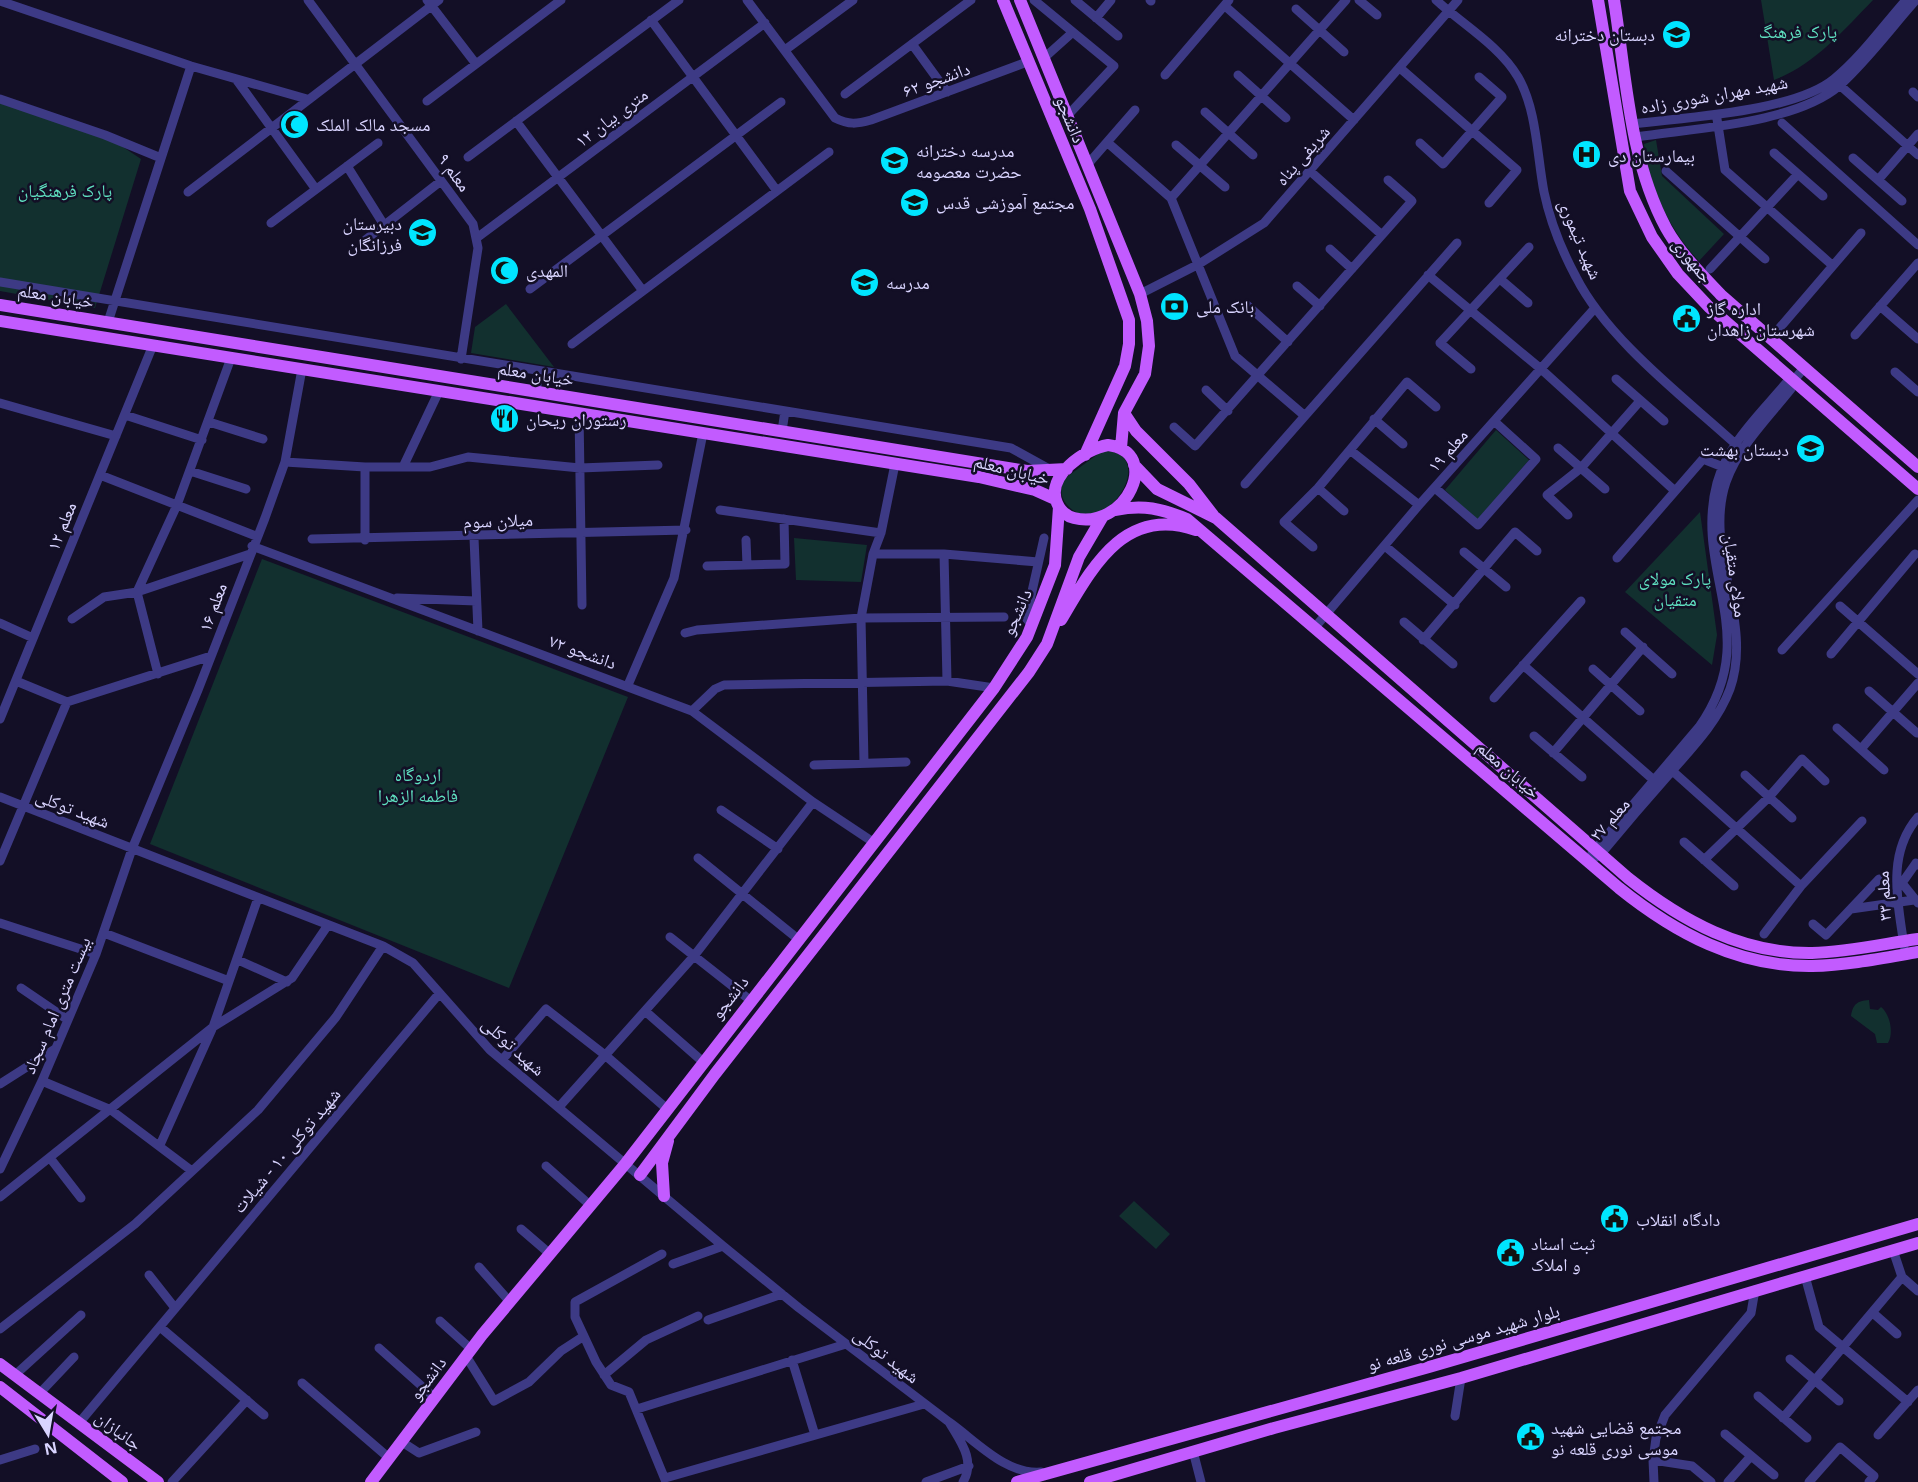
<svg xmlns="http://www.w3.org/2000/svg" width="1918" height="1482" viewBox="0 0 1918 1482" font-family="'Open Sans','Noto Naskh Arabic',sans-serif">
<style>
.green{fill:#12302f}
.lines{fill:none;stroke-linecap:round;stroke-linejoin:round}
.minor{stroke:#3d3a85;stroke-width:9}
.major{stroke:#c25bff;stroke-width:12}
.labels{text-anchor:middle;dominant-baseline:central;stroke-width:5;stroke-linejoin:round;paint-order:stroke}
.park-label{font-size:18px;fill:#5fe0c0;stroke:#130f26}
.poi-label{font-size:18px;fill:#d9d4ff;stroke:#130f26;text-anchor:start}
.street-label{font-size:18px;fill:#d9d4ff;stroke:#130f26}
</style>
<rect width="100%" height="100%" fill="#130f26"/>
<!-- green -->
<path class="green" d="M1761,0h112c-30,31 -59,65 -99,80z
M0,99l105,36 36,24 -46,149 -95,-17z
M1656,140l6,36 62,58 -25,27c-29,-30 -50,-75 -55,-117z
M506,304l48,63 -83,-14 4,-26z
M1496,430l33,30 -52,60 -32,-30z
M1102,451c61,-1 2,94 -35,54 -7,-8 -7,-17 -3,-26z
M1700,512l17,123 -5,30 -87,-73z
M794,538l73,7 -6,37 -65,-2z
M262,559l366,138 -119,291 -359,-144z
M1869,1000l1,9 8,1 3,-3c9,7 13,26 7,36h-11l-2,-9 -24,-18c2,-12 6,-15 18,-16z
M1134,1201l36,33 -14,15 -37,-33z"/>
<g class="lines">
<!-- minor -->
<path class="minor" d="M308,0l165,224 5,24 -17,111
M427,0l49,64
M747,0l88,118c14,7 22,6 36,2l156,-58
M1034,0l80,66 -46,49
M1075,0l43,36
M1150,0l1,1
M1359,0l18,15
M1436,0c26,24 64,46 82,77 19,33 19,79 26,115 6,29 18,59 32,85 33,65 112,123 166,173
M0,1l191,65 116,33
M1225,6l129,114
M1296,9l48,43
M1096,18l15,-18
M651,20l126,171
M912,44l35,48
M785,50l68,-50
M1044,58l29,-26
M1400,68l117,102 -28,33
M1165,75l64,-75
M1238,75l48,43
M236,79l79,109
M1835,81l83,74
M1913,92l5,5
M845,94l126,-94
M0,99l105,36 56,23
M427,101l134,-101
M1205,112l48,43
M1717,119l8,51 107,95
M516,121l127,170
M1782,123l136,122
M1633,124c53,-7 161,-12 201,-45 27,-22 49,-53 72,-79
M1636,137c58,-9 158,-13 203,-51 28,-25 52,-58 77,-86
M1108,143l63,55 64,158 70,60
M1420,143l23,21 59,-67 -23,-20
M1176,145l49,42
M1774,153l49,43
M468,157l211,-157
M1853,158l49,43
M1088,164l47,-54
M347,166l37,59
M1310,171l72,64
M1666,171l99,88
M1878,180l40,-46
M188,192l251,-192
M1171,198l175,-198
M271,223l107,-80
M478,237l287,-214
M364,241l77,-60
M1330,249l22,20
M1710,269l88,-95
M1428,275l113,94 134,122
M1500,279l28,24
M0,282l1011,166 40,22
M1297,286l23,20
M530,289l251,-187
M1140,294l59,-30 65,-41 194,-223
M1247,305l41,37
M1880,306l38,33
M108,322l83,-256
M1855,335l63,-72
M1771,338l90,-105
M572,344l257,-192
M1471,369l-31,-26 89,-96
M1895,372l23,20
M1616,379l48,42
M1206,390l22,21
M536,392l3,-21
M0,403l116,33
M579,413l3,192
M125,415l77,25
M1374,419l29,25
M209,422l54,17
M1174,427l21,19 217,-245 -24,-21
M782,431l3,-20
M1558,448l47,41
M1350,450l69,55
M285,462l80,5h65l38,-10 112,11 78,-3
M365,467v73
M403,467l36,-76
M190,471l56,18
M100,475l156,61
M1245,484l212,-241
M1318,488l26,23
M1435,488l43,37 58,-66 -42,-38
M720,510l161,23
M1568,515l-21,-20 34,-27 59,-67
M474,538l4,93
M312,539l374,-9
M746,540l1,25
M252,546l440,165 121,91 60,40
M1385,546l70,59
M1313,547l-29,-25 34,-34 89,-106 29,25
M1464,552l42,35
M873,554h71l94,8
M944,554l3,127
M1617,558l86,-99 20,8
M707,566l78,-2 -1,-45
M137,592l40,-87 54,-147
M137,592l21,82
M397,598l79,3
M1840,606l78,68
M72,619l32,-22 33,-5 113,-38
M1404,622l49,42
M0,623l33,15
M1032,625l-6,-7 18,-80
M1316,626l103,-121 176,-197
M1625,632l47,42
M685,633l12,-3 164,-12 143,-1
M1423,640l92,-108 22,19
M1782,650l136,-150
M1831,654l84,-100
M1523,665l133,117
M1593,669l47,42
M16,681l51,21 144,-46
M628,685l46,-107 29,-145
M1869,691l48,42
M1494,698l87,-97
M692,711l23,-22 9,-4 223,-4 47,7
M0,719l153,-374
M1837,728l47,42
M1534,736l48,41
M1861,749l57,-66
M1553,753l90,-106
M864,763l-3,-145 12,-64 8,-21 14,-69
M814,765l92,-3
M1668,767l133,119
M1745,775l47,43
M0,797l383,149 30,17 77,87 233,196 76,62 150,114
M721,810l57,39
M1684,842l50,44
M1592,853l107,-126c65,-92 -6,-154 18,-244 11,-40 44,-70 70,-101l7,-2
M698,858l100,81
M1704,860l65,-63 33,-38 23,22
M0,861l67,-159
M1589,861l12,-7c23,-28 47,-56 71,-83 22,-25 46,-50 58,-82 24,-68 -27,-139 -4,-207 13,-36 42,-64 65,-93l3,-9 10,-12
M1918,865l-2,-2 -14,20 16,20
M1851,909l63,-9
M0,923l96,31
M1813,924l13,11 53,-56
M104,933l125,48
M1764,934l37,-48 61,-65
M670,937l80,63
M1904,946c-6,-44 -18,-92 14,-129
M238,960l49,22
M21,988l47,32
M645,1011l57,50
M502,1060l44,-51 59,46 61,53
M42,1081l69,29 81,61
M0,1084l55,-35
M559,1107l135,-151 119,-154
M160,1145l53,-118 45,-129
M50,1158l31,40
M546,1166l45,40
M0,1169l42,-88 54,-127 36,-105 66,-159 67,-172 20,-56 17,-93
M0,1197l213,-170 79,-49 36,-53
M521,1229l29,25
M1893,1250l9,27 16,14
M662,1254l-87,48v15l21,45 15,23 18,7 37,90
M673,1264l50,-18
M479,1267l31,35
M149,1275l26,33
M1805,1276l14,51 89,75
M1873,1313l24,21
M708,1320l74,-26
M440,1321l32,29
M160,1327l104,88
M0,1329l135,-105 123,-114 78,-93 47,-71
M379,1348l56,50
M466,1356l28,45 35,-19 32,-31 23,-15
M1790,1359l49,42
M792,1360l23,75
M15,1375l66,-60
M604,1375l42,-35 52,-24
M302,1383l87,75
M39,1394l35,-37
M1758,1396l49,42
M637,1409l209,-65
M1455,1416l6,-38
M1783,1418l119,-141
M79,1423l359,-428
M1725,1434l49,41
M1878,1435l40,-45
M402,1442l17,11 57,-21
M1193,1451l8,31
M0,1460l35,-11
M1653,1460l39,6 19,16
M665,1478l259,-74
M172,1482l75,-82
M926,1482l43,-16
M963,1482c13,-22 -3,-41 -14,-60 27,19 57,53 92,50
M1654,1482l-1,-22 3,-22 9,-23 86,-102 4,-23
M1728,1482l23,-26
M1809,1482l31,-35 34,29 -5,6"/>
<!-- major -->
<path class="major" d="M1003,0l87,209 39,111v24l-4,22 -40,89
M1020,0l120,294 7,27 2,25 -4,28 -21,39 -3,35
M1598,0l32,191 22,46 26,37 31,33 209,182
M1614,0c12,75 15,159 52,228 14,25 35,46 55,67l197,172
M0,305l1027,166 40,-2
M0,321l979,156 56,13 20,9
M1124,413l12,18 53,53 24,31
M1108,445c55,7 18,86 -34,73 -8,-2 -14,-8 -17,-15 -12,-27 28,-54 51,-58z
M1134,465l23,24 59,29 412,360c54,43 114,76 184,75 36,-1 71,-9 106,-14
M1116,510c27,-6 46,-1 71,9l432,369c56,45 119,79 193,78 36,-1 71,-8 106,-14
M1061,620c31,-52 63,-115 135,-90
M640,1175l75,-101 314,-402 18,-28 32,-87 24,-41
M664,1196l-2,-33 6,-22
M0,1364l158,118
M0,1387l122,95
M371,1482l111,-147 144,-172 368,-475 33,-51 28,-72 4,-58
M1017,1482l412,-115 489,-143
M1090,1482l184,-54 187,-50 457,-135"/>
</g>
<!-- icons -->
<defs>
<symbol id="school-disc" viewBox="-11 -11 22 22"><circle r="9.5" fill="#00e5ff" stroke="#130f26"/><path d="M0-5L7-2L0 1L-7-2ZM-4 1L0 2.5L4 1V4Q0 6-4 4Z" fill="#111"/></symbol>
<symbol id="mosque-disc" viewBox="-11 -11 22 22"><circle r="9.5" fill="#00e5ff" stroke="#130f26"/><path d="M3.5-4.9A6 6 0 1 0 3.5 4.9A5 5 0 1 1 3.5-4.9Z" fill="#111"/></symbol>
<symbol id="hospital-disc" viewBox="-11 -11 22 22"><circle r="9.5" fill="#00e5ff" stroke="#130f26"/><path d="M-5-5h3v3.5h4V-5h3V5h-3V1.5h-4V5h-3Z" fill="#111"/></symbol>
<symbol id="bank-disc" viewBox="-11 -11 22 22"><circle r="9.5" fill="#00e5ff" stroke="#130f26"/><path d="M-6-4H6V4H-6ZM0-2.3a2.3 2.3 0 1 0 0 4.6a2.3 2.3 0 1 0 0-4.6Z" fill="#111"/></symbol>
<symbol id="civic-disc" viewBox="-11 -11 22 22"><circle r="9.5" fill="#00e5ff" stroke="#130f26"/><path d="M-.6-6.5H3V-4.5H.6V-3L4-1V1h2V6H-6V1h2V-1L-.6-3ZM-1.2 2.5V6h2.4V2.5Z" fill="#111"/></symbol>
<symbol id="restaurant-disc" viewBox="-11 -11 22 22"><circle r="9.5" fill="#00e5ff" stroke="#130f26"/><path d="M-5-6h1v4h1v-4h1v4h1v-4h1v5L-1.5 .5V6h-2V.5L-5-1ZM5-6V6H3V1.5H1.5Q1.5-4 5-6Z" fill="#111"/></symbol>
</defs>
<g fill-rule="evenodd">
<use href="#school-disc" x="1660" y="18" width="33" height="33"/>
<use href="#mosque-disc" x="278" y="108" width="33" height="33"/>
<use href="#hospital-disc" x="1570" y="138" width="33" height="33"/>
<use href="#school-disc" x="878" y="144" width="33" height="33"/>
<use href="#school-disc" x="898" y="186" width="33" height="33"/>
<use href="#school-disc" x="406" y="216" width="33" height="33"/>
<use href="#mosque-disc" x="488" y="254" width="33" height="33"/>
<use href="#school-disc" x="848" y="266" width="33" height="33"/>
<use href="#bank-disc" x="1158" y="290" width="33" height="33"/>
<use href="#civic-disc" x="1670" y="302" width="33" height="33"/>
<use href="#restaurant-disc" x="488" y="402" width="33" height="33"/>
<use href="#school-disc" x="1794" y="432" width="33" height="33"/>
<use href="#civic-disc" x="1598" y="1202" width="33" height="33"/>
<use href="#civic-disc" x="1494" y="1236" width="33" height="33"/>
<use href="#civic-disc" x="1514" y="1420" width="33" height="33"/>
</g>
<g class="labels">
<!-- park labels -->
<g class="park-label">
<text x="1798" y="31">پارک فرهنگ</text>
<text x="65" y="190">پارک فرهنگیان</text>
<text x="1675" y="578">پارک مولای<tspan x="1675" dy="21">متقیان</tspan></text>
<text x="418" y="774">اردوگاه<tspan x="418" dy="21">فاطمه الزهرا</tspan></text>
</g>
<!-- poi labels -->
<g class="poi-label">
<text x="1655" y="34" text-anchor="end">دبستان دخترانه</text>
<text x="316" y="124">مسجد مالک الملک</text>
<text x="916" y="150">مدرسه دخترانه<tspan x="916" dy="21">حضرت معصومه</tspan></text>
<text x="1608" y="155">بیمارستان دی</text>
<text x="936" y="202">مجتمع آموزشی قدس</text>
<text x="402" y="223" text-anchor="end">دبیرستان<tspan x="402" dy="21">فرزانگان</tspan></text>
<text x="526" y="270">المهدی</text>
<text x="886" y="282">مدرسه</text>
<text x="1196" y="306">بانک ملی</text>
<text x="1707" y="308">اداره گاز<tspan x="1707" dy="21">شهرستان زاهدان</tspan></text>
<text x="526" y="419">رستوران ریحان</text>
<text x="1789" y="449" text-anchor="end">دبستان بهشت</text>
<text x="1636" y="1219">دادگاه انقلاب</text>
<text x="1531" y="1243">ثبت اسناد<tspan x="1531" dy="21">و املاک</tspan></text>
<text x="1551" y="1427">مجتمع قضایی شهید<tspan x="1551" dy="21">موسی نوری قلعه نو</tspan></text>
</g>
<!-- street labels -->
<g class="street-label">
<text transform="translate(936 79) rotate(-20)">دانشجو ۶۲</text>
<text transform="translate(1714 94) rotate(-10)">شهید مهران شوری زاده</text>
<text transform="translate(611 117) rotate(-37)">۱۲ متری بیان</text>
<text transform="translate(1071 119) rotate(67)">دانشجو</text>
<text transform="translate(1302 155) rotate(-49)">شریفی پناه</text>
<text transform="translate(455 172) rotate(54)">معلم ۹</text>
<text transform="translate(1581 239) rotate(67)">شهید تیموری</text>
<text transform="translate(1693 260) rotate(51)">جمهوری</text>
<text transform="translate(56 295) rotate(9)">خیابان معلم</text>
<text transform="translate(536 373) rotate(9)">خیابان معلم</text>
<text transform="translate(1447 450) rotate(-49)">معلم ۱۹</text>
<text transform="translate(1012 469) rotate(14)">خیابان معلم</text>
<text transform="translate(498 520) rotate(-2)">میلان سوم</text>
<text transform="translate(61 526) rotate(-68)">معلم ۱۲</text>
<text transform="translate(1736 575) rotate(82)">مولای متقیان</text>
<text transform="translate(212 607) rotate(-70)">معلم ۱۶</text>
<text transform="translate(1016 612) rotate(-66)">دانشجو</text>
<text transform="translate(583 651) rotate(20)">دانشجو ۷۲</text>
<text transform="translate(1509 769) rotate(41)">خیابان معلم</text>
<text transform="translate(73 808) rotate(21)">شهید توکلی</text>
<text transform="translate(1609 819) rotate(-49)">معلم ۲۷</text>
<text transform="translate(1883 896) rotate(-93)">معلم ۳۳</text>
<text transform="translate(729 997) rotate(-52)">دانشجو</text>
<text transform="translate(56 1005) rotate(-67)">بیست متری امام سجاد</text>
<text transform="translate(514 1046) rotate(42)">شهید توکلی</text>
<text transform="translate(286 1150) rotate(-50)">شهید توکلی ۱۰ - شیلات</text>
<text transform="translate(1463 1337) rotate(-16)">بلوار شهید موسی نوری قلعه نو</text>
<text transform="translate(887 1355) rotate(38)">شهید توکلی</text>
<text transform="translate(427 1378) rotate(-53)">دانشجو</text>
<text transform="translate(119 1430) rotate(37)">جانبازان</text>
</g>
</g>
<!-- north arrow -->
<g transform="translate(48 1434) rotate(169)" stroke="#130f26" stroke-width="4.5" paint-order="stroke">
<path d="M0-4.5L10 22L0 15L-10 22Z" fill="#d9d4ff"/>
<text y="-9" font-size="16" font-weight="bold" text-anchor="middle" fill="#d9d4ff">N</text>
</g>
</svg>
